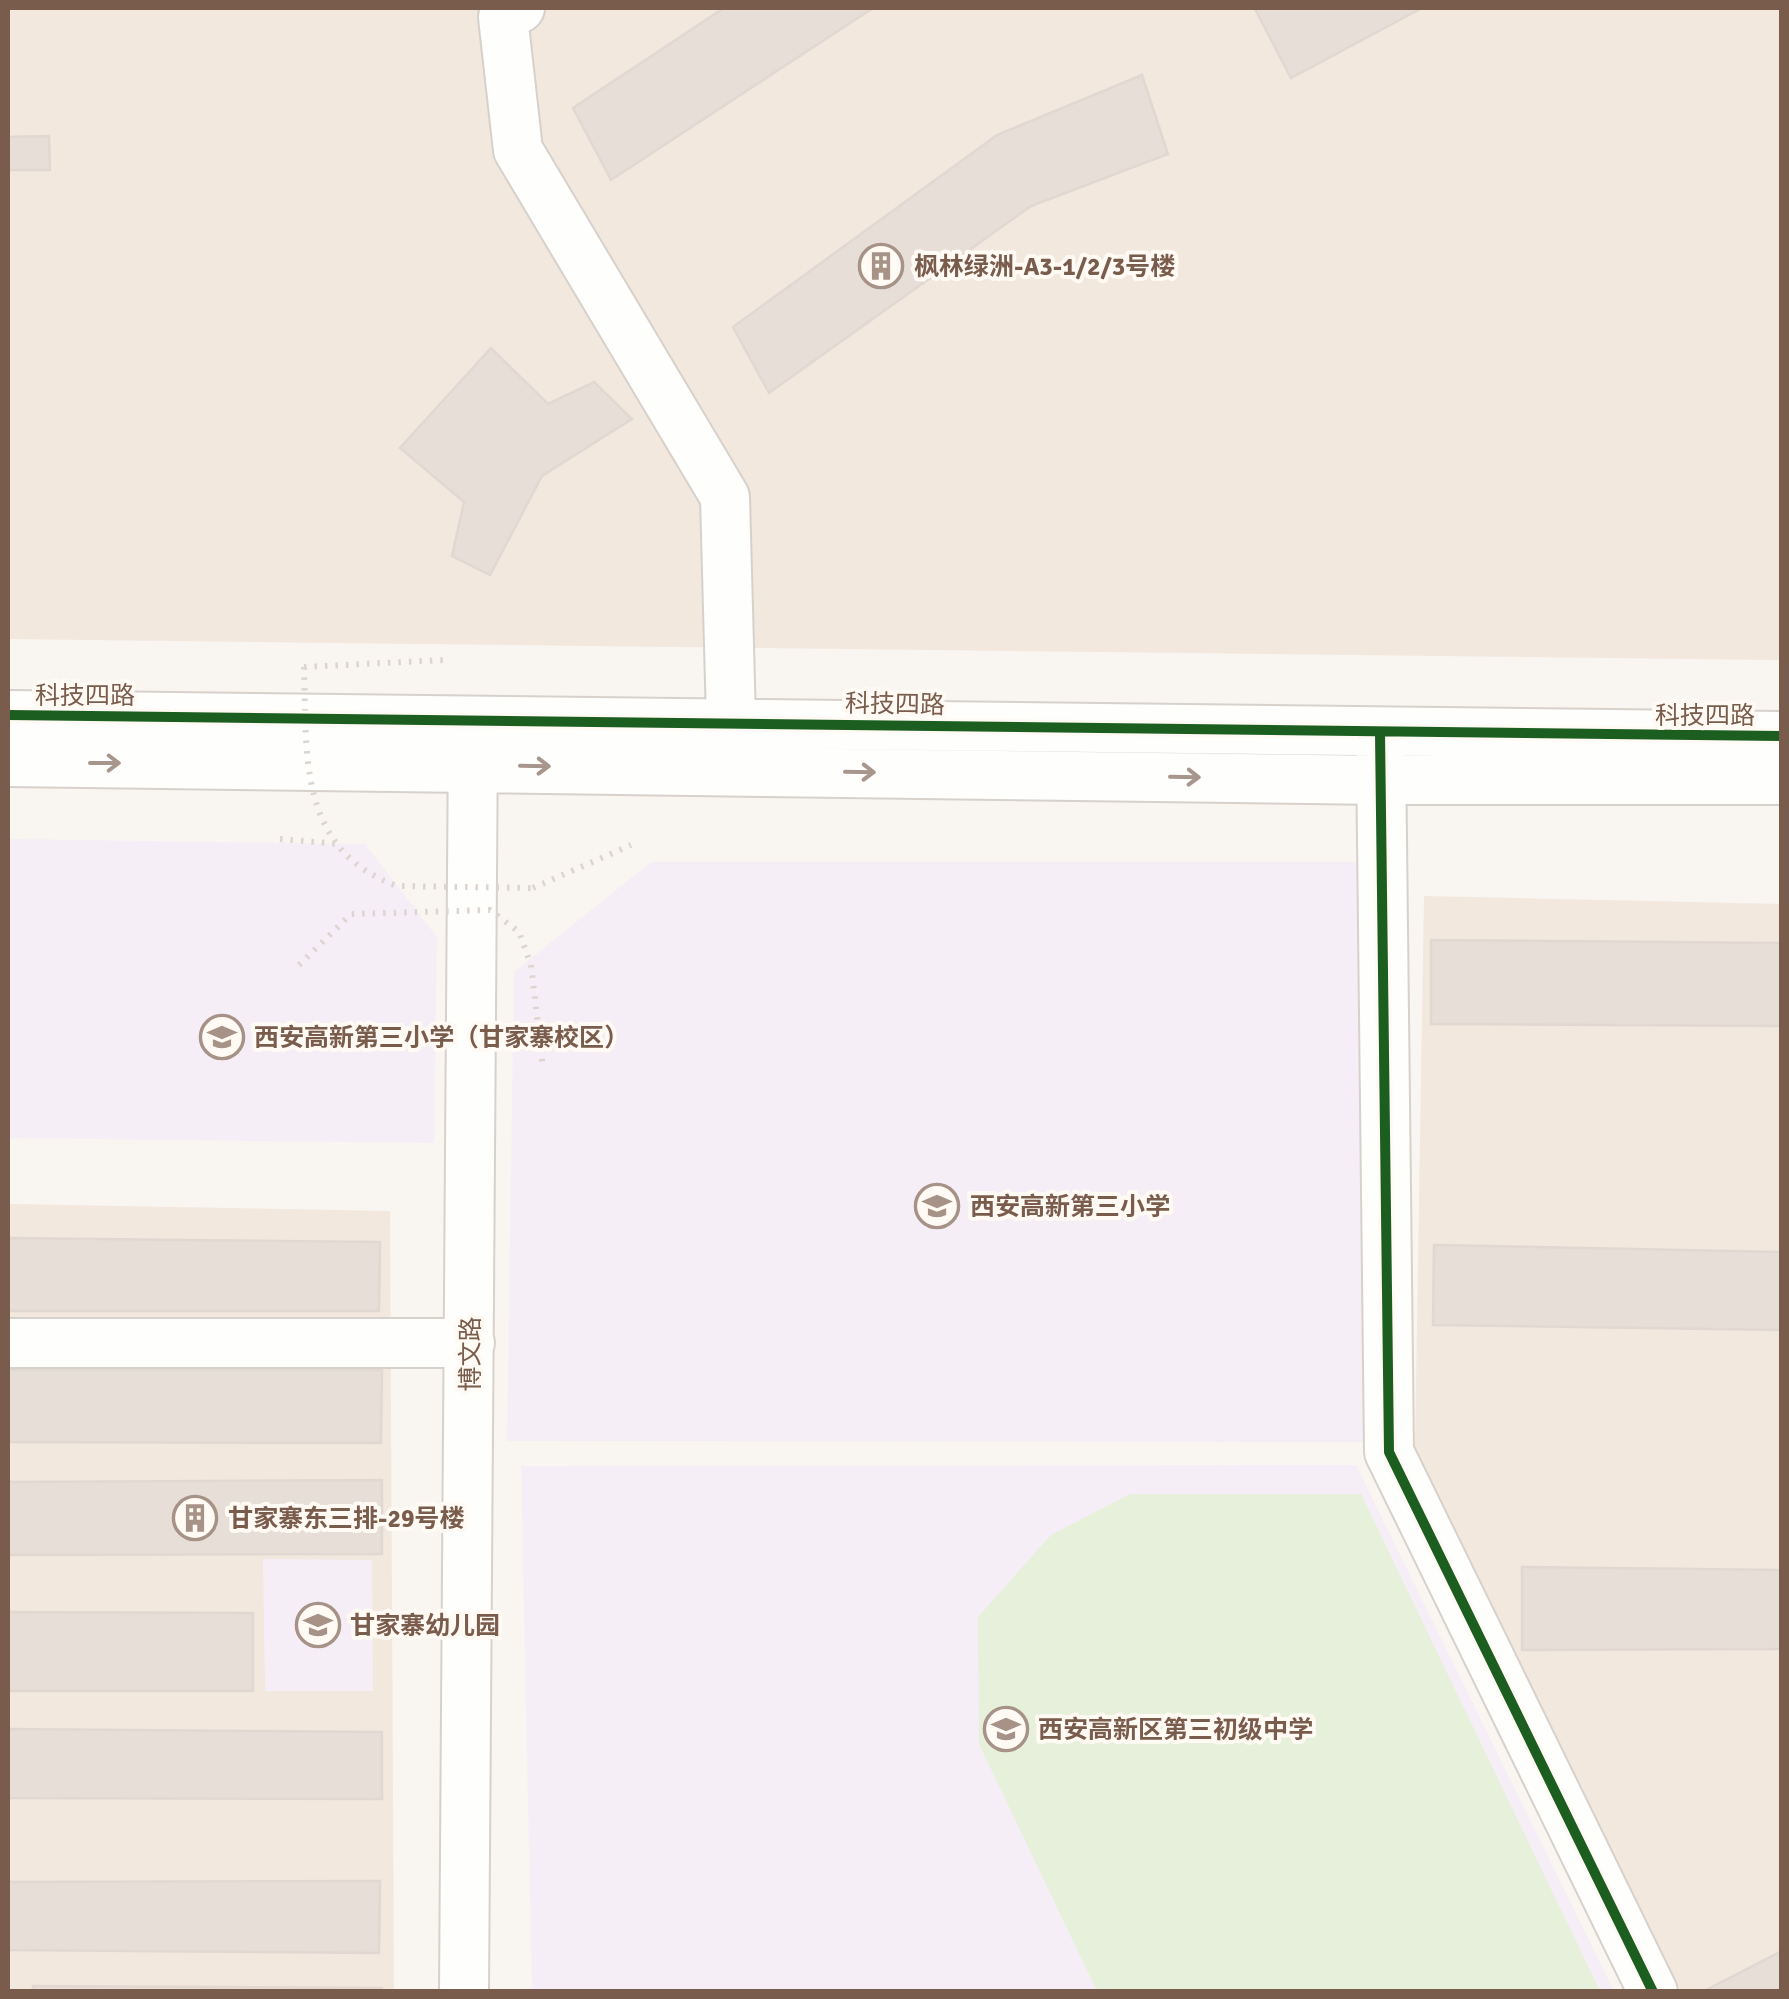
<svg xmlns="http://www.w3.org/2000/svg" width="1789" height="1999" viewBox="0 0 1789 1999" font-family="Signika,'Noto Sans SC',sans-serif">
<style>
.residential{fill:#f2e8de}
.education{fill:#f6eef6}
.green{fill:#e7f0db}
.building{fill:#e6ded7;stroke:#e2d8d2;stroke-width:2.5}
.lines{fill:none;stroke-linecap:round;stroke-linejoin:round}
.minor-casing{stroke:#d7d1cb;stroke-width:52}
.path{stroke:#dcd5d0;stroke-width:6;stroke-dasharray:2.5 8;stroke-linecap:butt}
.minor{stroke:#fefefd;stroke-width:48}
.path-bridge{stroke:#dcd5d0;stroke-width:6;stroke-dasharray:2.5 8;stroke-linecap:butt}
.cycleway-casing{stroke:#fffaf3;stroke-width:16}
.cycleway{stroke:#1b5e20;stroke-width:10}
.oneway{stroke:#a8958b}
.labels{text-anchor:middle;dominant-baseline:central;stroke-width:8;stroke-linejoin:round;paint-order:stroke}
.poi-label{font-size:25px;font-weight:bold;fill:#7a5c4d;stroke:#fffaf3;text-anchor:start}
.street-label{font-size:25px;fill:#7a5c4d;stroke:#fffaf3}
</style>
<rect width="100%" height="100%" fill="#f9f5f0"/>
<!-- residential -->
<path class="residential" d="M8,8h1773v652l-1773,-21z
M1424,896l357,8v1087h-100l-266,-544z
M8,1204l382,7 4,780 -386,1z"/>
<!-- education -->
<path class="education" d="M8,839l357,5 72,93 -3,206 -426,-5z
M651,862h708l6,580 -858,-1 7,-469z
M1356,1465l258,526h-1082l-11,-525z
M263,1559l109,1 1,131h-108z"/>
<!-- green -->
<path class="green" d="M1130,1494h231l239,497h-503l-118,-247 -1,-127 73,-82z"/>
<!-- building -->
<path class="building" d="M724,8h149l-262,172 -38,-72z
M1258,8h164l-131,70 -36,-69z
M1142,75l26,79 -137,52 -262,187 -36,-66 264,-192z
M49,136l1,34h-42v-33z
M491,348l57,56 46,-22 38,37 -90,57 -52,99 -38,-19 12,-54 -64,-54z
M1431,940l351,3v83l-351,-2z
M8,1238l372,4 -1,69h-371z
M1434,1245l348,7v78l-349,-5z
M8,1370h374l-1,73 -373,-1z
M382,1480v74l-374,1v-73z
M1522,1567l260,3v79l-260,1z
M8,1612l245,1v78h-245z
M8,1729l374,3v67l-374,-1z
M380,1881l-1,72 -371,-3v-68z
M1782,1951v41h-80z
M33,1986l349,2v4h-349z"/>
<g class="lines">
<defs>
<path id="minor" d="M520,8l-17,9 15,133 207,347 6,223
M8,715l1774,21
M1381,752l8,700 264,540
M8,762l1373,18h401
M8,1343h462
M464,1992l9,-1257"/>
</defs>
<!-- minor casing -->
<use href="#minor" class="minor-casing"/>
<!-- path -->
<path class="path" d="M304,667l139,-7
M280,839l58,5
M533,888l98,-43
M531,965l12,104"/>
<!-- minor -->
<use href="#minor" class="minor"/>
<!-- path-bridge -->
<path class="path-bridge" d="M304,667c3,87 -7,183 93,219l136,2
M299,965l52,-51 139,-4 29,22 12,33"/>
<defs>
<path id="cycleway" d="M8,715l1774,21
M1380,733l9,719 264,540"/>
</defs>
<!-- cycleway casing -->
<use href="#cycleway" class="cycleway-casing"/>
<!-- cycleway -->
<use href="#cycleway" class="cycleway"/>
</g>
<!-- one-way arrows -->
<defs><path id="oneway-shaft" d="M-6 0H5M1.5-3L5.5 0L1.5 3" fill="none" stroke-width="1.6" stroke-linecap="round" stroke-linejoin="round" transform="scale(2.5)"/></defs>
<g class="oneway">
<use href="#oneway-shaft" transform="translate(105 763)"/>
<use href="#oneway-shaft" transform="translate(535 766) rotate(1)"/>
<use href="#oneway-shaft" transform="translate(860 772) rotate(1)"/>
<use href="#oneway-shaft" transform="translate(1185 777) rotate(1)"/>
</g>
<!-- icons -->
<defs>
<symbol id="building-ring" viewBox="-11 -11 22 22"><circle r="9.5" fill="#fffaf3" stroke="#a69286" stroke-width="1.5"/><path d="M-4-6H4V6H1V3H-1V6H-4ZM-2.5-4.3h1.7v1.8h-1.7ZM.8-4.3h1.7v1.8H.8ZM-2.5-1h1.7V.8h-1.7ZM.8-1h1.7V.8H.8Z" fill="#a69286"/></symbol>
<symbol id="school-ring" viewBox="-11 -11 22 22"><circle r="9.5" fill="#fffaf3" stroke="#a69286" stroke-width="1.5"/><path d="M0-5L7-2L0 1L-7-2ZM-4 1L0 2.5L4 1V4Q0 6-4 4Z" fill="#a69286"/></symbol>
</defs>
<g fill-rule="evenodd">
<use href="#building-ring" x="856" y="241" width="50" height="50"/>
<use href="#school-ring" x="197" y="1012" width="50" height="50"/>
<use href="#school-ring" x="912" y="1181" width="50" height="50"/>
<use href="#building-ring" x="170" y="1493" width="50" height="50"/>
<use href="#school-ring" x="293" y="1600" width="50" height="50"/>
<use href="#school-ring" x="981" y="1704" width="50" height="50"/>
</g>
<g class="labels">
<!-- poi labels -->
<g class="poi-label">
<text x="914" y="266">枫林绿洲-A3-1/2/3号楼</text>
<text x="254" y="1037">西安高新第三小学（甘家寨校区）</text>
<text x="970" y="1206">西安高新第三小学</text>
<text x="228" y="1518">甘家寨东三排-29号楼</text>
<text x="350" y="1625">甘家寨幼儿园</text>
<text x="1038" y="1729">西安高新区第三初级中学</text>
</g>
<!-- street labels -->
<g class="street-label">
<text x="85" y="695">科技四路</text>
<text transform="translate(895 704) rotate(1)">科技四路</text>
<text x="1705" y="715">科技四路</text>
<text transform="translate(470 1354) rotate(-90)">博文路</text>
</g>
</g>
<!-- border -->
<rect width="1789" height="1999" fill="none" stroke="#7a5c4d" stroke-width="20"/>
</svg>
